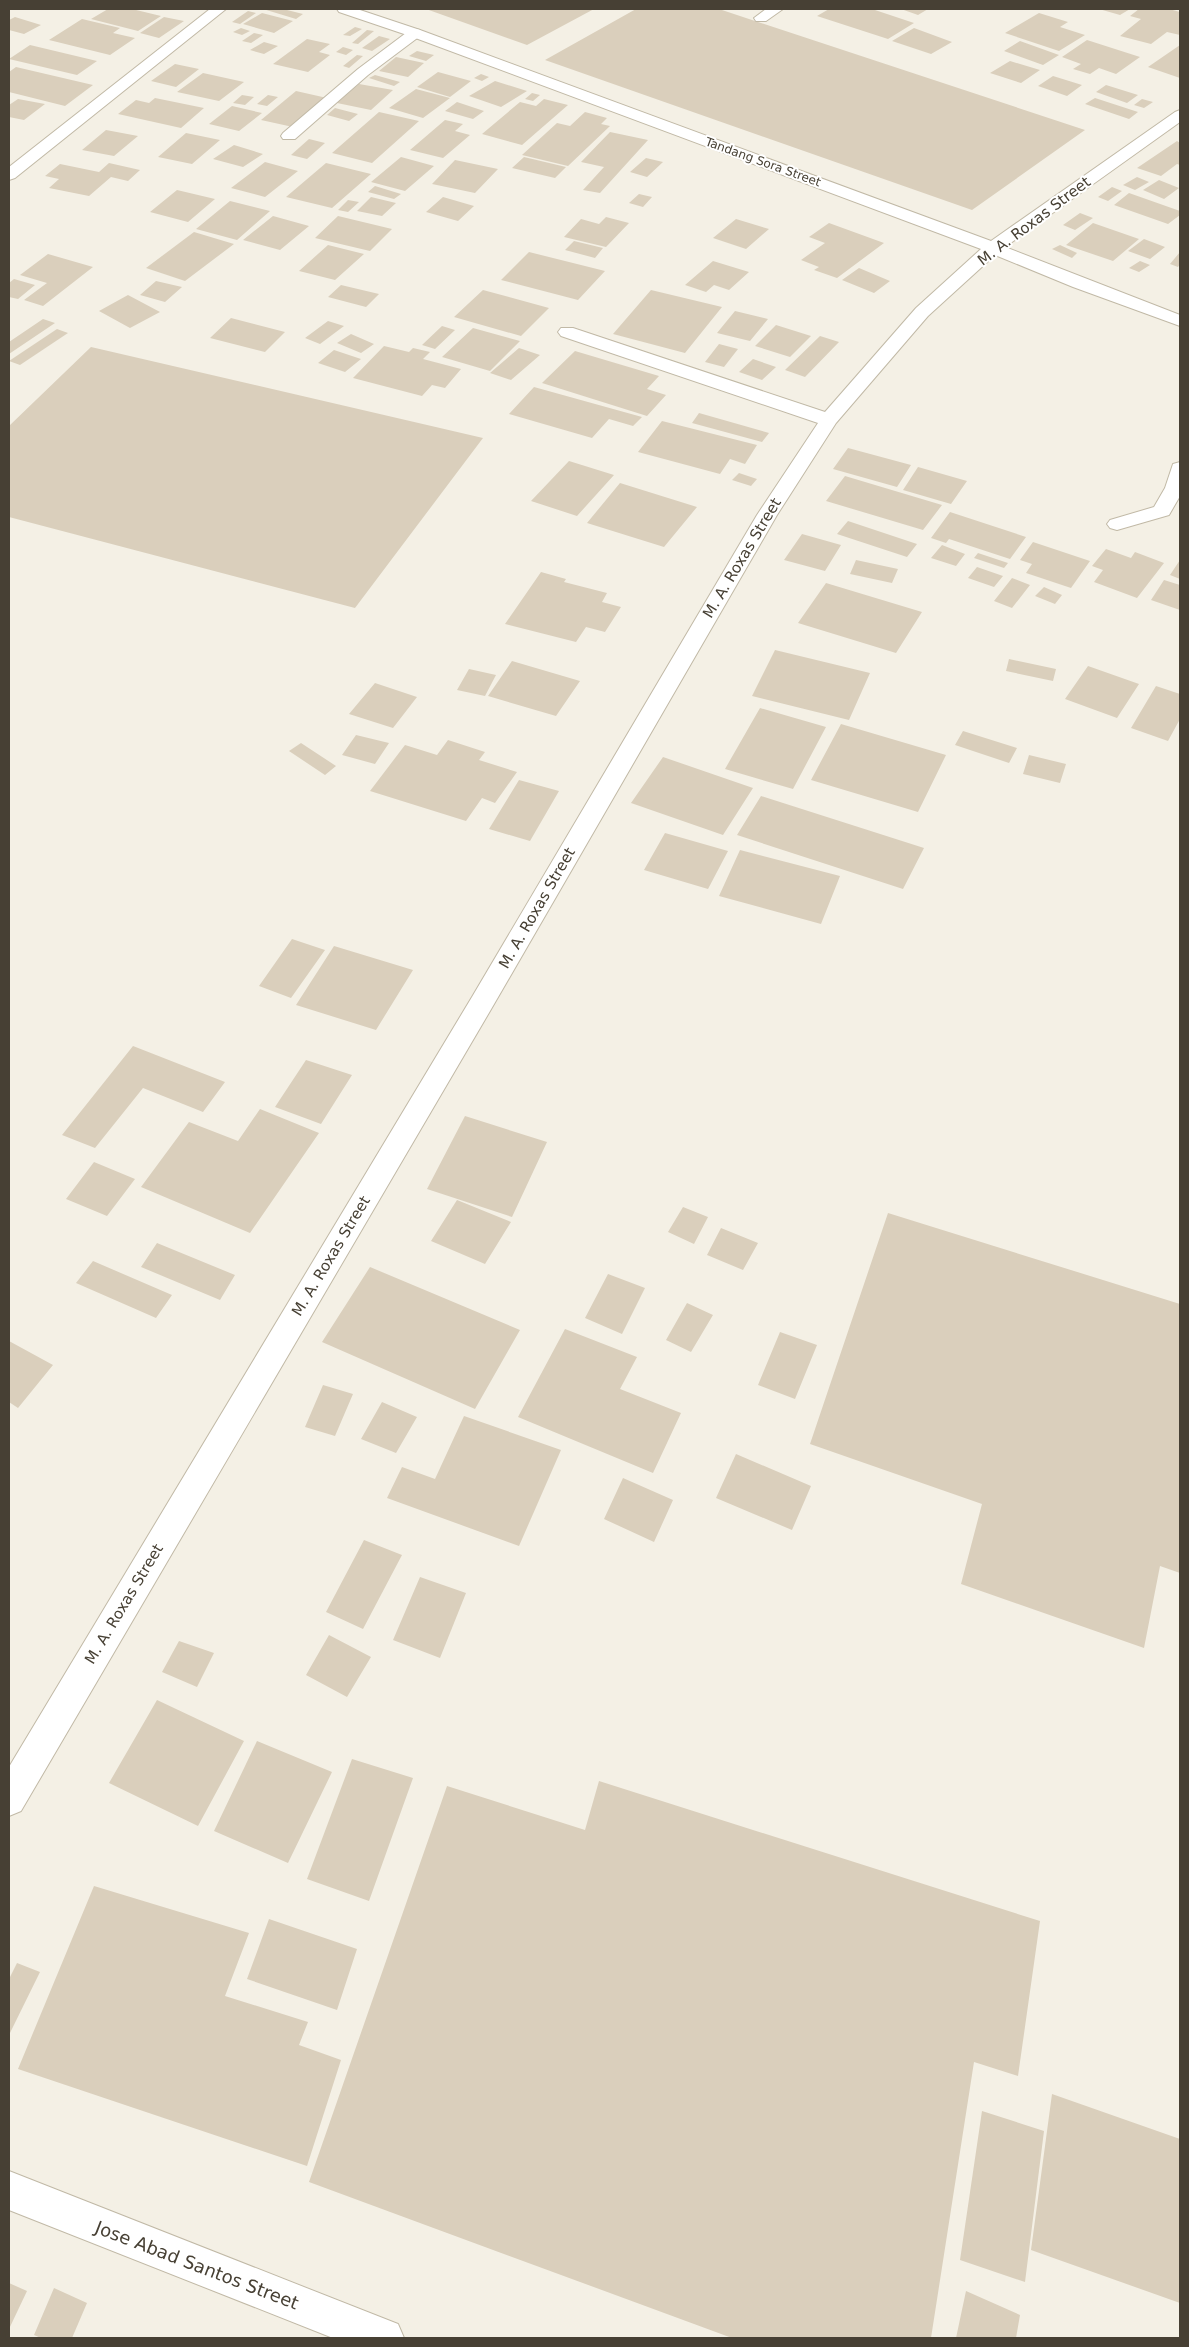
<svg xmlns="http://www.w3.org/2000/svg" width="1189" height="2347" viewBox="0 0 1189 2347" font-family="'DejaVu Sans',sans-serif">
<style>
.building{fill:#dacfbc}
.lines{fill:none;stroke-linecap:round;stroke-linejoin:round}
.lane-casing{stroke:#c1b9a6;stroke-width:2}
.street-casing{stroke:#c1b9a6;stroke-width:2}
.lane{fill:#fff;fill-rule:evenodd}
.street{fill:#fff;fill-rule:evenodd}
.labels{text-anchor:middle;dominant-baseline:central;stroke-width:4;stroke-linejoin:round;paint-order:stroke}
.far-street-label{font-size:12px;fill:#474034;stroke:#fff}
.street-label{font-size:15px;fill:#474034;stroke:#fff}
.near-street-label{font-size:18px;fill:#474034;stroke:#fff}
</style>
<rect width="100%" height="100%" fill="#f4f0e5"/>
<!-- building -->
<path class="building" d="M108,9h24l29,7 -23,15 -47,-12z
M263,9h20l20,5 -7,5z
M426,9h168l-67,36z
M636,9h83l366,121 -113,80 -427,-150z
M829,9h43l42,14 -26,16 -71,-23z
M901,9h27l-10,6z
M1099,9h31l-10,6z
M1139,9h30l11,3v23l-13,-3 -16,12 -31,-8 21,-17 -11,-3z
M248,11l8,2 -16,11 -8,-2z
M262,13l31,8 -19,12 -31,-9z
M1039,13l29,9 -8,5 25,8 -26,16 -54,-18z
M15,17l26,8 -17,9 -15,-4v-10z
M164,17l20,4 -25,17 -19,-5z
M82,19l38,9 -7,5 22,5 -25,17 -61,-15z
M355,27l7,2 -12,7 -7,-1z
M241,28l9,3 -8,4 -9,-3z
M914,28l38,14 -21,12 -39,-13z
M367,30l7,1 -16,13 -6,-1z
M254,33l9,2 -12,8 -9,-2z
M379,36l11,3 -18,12 -10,-3z
M307,39l23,5 -11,8 11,3 -22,17 -35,-8z
M1087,40l53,17 -24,17 -17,-6 -9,6 -17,-5 8,-5 -19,-7z
M1020,41l39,14 -16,10 -39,-14z
M264,42l14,4 -14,8 -14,-4z
M30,45l67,16 -20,14 -68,-16z
M1180,45v33l-32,-11z
M343,47l10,3 -7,5 -10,-3z
M417,51l17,4 -8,6 -17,-5z
M357,55l6,1 -14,12 -6,-2z
M396,57l28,6 -16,14 -29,-6z
M1010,61l30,9 -19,13 -31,-10z
M175,64l24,5 -23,18 -25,-6z
M16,67l77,18 -28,21 -56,-14v-20z
M438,72l33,9 -21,16 -33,-10z
M203,73l41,9 -25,19 -42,-9z
M481,74l8,3 -7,4 -8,-3z
M375,75l25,7 -6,4 -25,-8z
M1053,76l29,9 -15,11 -29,-10z
M495,81l32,10 -26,16 -32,-11z
M359,84l34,6 -22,20 -34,-7z
M1106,85l32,10 -11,8 -31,-11z
M416,89l34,9 -27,20 -34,-10z
M296,91l31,7 -34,29 -32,-7z
M532,93l8,2 -7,6 -8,-2z
M242,95l12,2 -9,8 -12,-2z
M268,95l10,2 -11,9 -10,-2z
M155,98l49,10 -23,20 -63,-14 18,-14 13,3z
M1095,98l43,14 -9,7 -44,-15z
M18,99l27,5 -21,16 -15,-3v-12z
M544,99l24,6 -46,40 -40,-11 38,-32 16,4z
M1142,99l11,3 -9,6 -10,-3z
M457,102l27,9 -11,8 -28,-8z
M232,106l30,7 -23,18 -30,-7z
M335,108l23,6 -9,7 -22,-6z
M379,112l40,9 -47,42 -40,-10z
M585,112l22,6 -6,6 9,2 -42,40 -46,-11 35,-32 13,3z
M445,120l18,4 -8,7 15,4 -27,23 -33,-8z
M106,130l32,6 -24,20 -32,-6z
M610,132l38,8 -48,53 -17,-3 21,-23 -23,-5z
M186,133l34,7 -28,24 -34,-7z
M309,139l16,4 -18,16 -16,-4z
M1177,141l3,2v22l-3,-1 -16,12 -24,-8z
M234,145l29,9 -20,13 -30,-8z
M401,157l33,9 -29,25 -34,-9z
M524,157l42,10 -11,11 -43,-10z
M646,158l17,4 -16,15 -17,-5z
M455,160l43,9 -23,24 -43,-9z
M265,162l33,9 -33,26 -34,-9z
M109,163l31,7 -12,11 -17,-4 -22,19 -40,-8 10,-9 -14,-3 15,-12 39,8z
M326,163l45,11 -39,34 -46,-11z
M1137,177l12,5 -14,8 -12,-5z
M1159,180l20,8 -15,11 -21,-9z
M375,186l26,8 -7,5 -26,-7z
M1112,187l10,4 -14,10 -10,-4z
M177,190l38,9 -27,23 -38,-10z
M1129,193l51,18v4l-12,9 -54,-19z
M639,194l13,3 -9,10 -14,-4z
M371,197l25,6 -14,13 -25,-5z
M443,197l31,9 -16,15 -32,-9z
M348,200l11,2 -11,10 -10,-2z
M230,201l40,10 -33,29 -41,-11z
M1080,213l13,5 -18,12 -12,-5z
M273,216l36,10 -29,24 -37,-10z
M338,216l54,13 -22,22 -55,-13z
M606,217l23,6 -23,24 -42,-10 17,-18 18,5z
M736,219l33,10 -23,20 -33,-11z
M829,223l55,20 -47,35 -23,-8 5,-3 -18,-7 24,-17 -16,-6z
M1093,223l46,16 -26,22 -47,-16z
M194,232l40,12 -49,37 -39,-13z
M1144,239l21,8 -15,12 -22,-8z
M574,241l29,7 -8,10 -30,-8z
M328,245l36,9 -29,26 -36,-9z
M1060,245l17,8 -5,5 -20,-9z
M529,252l76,19 -27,29 -77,-20z
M1180,252v12l-2,3 -8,-3z
M48,254l45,13 -50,39 -19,-6 23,-17 -27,-8z
M713,261l36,11 -20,18 -15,-5 -8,7 -21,-7z
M1140,261l10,4 -11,7 -10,-4z
M859,268l31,13 -16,12 -32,-13z
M14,279l21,6 -17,14 -9,-2v-14z
M156,281l26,6 -17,15 -25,-7z
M341,285l38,9 -13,13 -38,-10z
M483,290l66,18 -28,28 -67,-19z
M651,290l71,17 -37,46 -72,-19z
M128,295l32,17 -30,16 -31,-17z
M735,311l33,8 -18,22 -33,-8z
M231,318l54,14 -20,20 -55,-14z
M43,319l12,4 -46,31v-12z
M328,321l16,5 -24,18 -15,-6z
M776,325l35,11 -21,21 -35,-11z
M442,326l13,4 -20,19 -13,-4z
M473,328l47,13 -30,30 -48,-14z
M57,329l11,4 -48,32 -11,-4z
M351,334l23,10 -13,9 -24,-10z
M820,336l19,6 -34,35 -20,-7z
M719,344l19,5 -14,18 -19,-5z
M384,346l25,6 4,-4 17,4 -7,7 38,10 -16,19 -13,-3 -10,11 -69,-18z
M91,347l392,91 -128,170 -346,-91v-91z
M519,348l21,7 -29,25 -21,-7z
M334,350l27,9 -16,13 -27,-9z
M575,351l84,25 -12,13 19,6 -19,21 -105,-33z
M753,359l23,8 -14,13 -23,-8z
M534,387l108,30 -9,9 -24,-7 -17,19 -83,-24z
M699,413l70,20 -7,9 -70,-19z
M662,421l95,24 -12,19 -15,-5 -10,15 -82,-22z
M848,448l63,17 -14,22 -64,-18z
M569,461l45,14 -37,41 -46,-15z
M918,467l49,14 -16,23 -48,-14z
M739,473l18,6 -6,7 -19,-6z
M845,476l97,29 -19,25 -97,-29z
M620,483l77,24 -33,40 -77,-24z
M950,512l76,25 -16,22 -61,-20 -3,4 -15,-5z
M848,521l69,23 -10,13 -70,-23z
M802,534l39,11 -16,26 -41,-11z
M1033,542l57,19 -19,27 -45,-15 6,-9 -12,-4z
M942,545l23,9 -9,12 -25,-8z
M1106,549l25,9 4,-6 29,11 -27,35 -43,-16 9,-12 -11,-4z
M978,553l30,10 -4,5 -30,-10z
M856,560l42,9 -6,14 -42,-9z
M1180,560v19l-10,-4z
M977,567l26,9 -9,11 -26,-9z
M541,572l25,7 -2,3 43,11 -5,9 19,5 -16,25 -19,-5 -10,15 -71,-18z
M1012,578l18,7 -18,23 -18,-7z
M1164,580l16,5v25l-29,-10z
M826,583l96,29 -26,41 -98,-30z
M1044,587l18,8 -7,9 -20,-8z
M775,650l95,23 -21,47 -97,-24z
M1009,659l47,10 -3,12 -47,-10z
M512,661l68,20 -24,35 -68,-20z
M1088,666l51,18 -22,34 -52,-19z
M469,669l27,6 -11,21 -28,-6z
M375,683l42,14 -24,31 -44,-14z
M1156,686l24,8v25l-12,22 -37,-13z
M760,708l66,19 -33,62 -68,-20z
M841,724l105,31 -28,57 -107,-32z
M963,731l54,17 -8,15 -54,-18z
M356,735l33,8 -14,21 -33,-9z
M448,740l37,12 -6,8 38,12 -22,31 -13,-5 -16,23 -96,-30 35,-46 32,10z
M301,743l35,23 -11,9 -36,-24z
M1029,755l37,9 -6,19 -37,-9z
M663,757l90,31 -30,47 -92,-32z
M519,780l40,11 -29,50 -41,-12z
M761,796l163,52 -21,41 -166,-54z
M665,833l63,18 -20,38 -64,-19z
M740,850l100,26 -19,48 -102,-28z
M292,939l33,11 -34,48 -32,-12z
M334,946l79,24 -37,60 -80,-25z
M133,1046l92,36 -22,30 -60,-24 -48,60 -33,-13z
M306,1060l46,15 -31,49 -46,-17z
M260,1109l59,24 -69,100 -109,-46 48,-65 49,19z
M465,1116l82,26 -35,75 -85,-28z
M94,1162l41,17 -28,37 -41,-17z
M457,1200l54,22 -26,42 -54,-23z
M683,1207l25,10 -14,27 -26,-12z
M888,1213l292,91v269l-20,-7 -16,82 -183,-64 21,-80 -172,-60z
M721,1228l37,15 -15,27 -36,-15z
M157,1243l78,32 -15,25 -79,-33z
M93,1261l79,34 -16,23 -80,-35z
M370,1267l150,63 -45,79 -153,-67z
M608,1274l37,14 -23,46 -37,-16z
M687,1303l26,12 -22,37 -25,-12z
M565,1329l72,28 -17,32 61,24 -28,60 -135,-56z
M780,1332l37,13 -22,54 -37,-14z
M9,1341l44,24 -35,43 -9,-6z
M323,1385l30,9 -18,42 -30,-9z
M382,1402l35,15 -21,36 -35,-14z
M464,1416l97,34 -42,96 -132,-48 15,-31 33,12z
M736,1454l75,32 -19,44 -76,-32z
M623,1478l50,22 -19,42 -50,-23z
M364,1540l38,15 -39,74 -37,-17z
M420,1577l46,16 -26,65 -47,-18z
M329,1635l42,22 -24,40 -41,-22z
M179,1641l35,12 -17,34 -35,-15z
M157,1700l87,41 -46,85 -89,-43z
M257,1741l75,31 -44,91 -74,-32z
M352,1759l61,19 -44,123 -62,-22z
M599,1781l441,140 -22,155 -44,-14 -43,276h-199l-423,-156 138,-396 138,44z
M94,1886l155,47 -24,63 83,26 -9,23 42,15 -34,106 -289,-97z
M269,1919l88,30 -20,61 -90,-31z
M17,1963l23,9 -31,63v-56z
M1052,2094l128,45v164l-149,-53z
M982,2111l62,20 -19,151 -65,-22z
M9,2283l18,8 -18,38z
M54,2288l33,15 -15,35h-31l-7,-3z
M966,2291l54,24 -4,23h-60z"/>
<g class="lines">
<defs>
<path id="lane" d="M766,9h17l-17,12h-10l-2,-3z
M415,29l5,1 2,3 -2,3 -52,39 -73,64h-12l-2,-3 2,-3 75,-64 52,-39z"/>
<path id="street" d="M210,9h16l-211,169 -6,2v-13z
M337,9h20l63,21 571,211 184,-129 5,-2v12l-175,125 175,68v11l-107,-39 -78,-32 -67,61 -92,107 -59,92 -287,496 -469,800 -12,5v-49l463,-770 285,-482 61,-92 -257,-87 -3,-4 3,-4h12l252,84 91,-104 65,-59 -571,-213 -71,-24z
M1180,462v34l-11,19 -52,15 -7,-2 -3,-4 3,-4 44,-13 11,-19 8,-24z
M9,2171l389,153 6,14h-71l-324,-128z"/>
</defs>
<!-- lane casing -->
<use href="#lane" class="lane-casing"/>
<!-- street casing -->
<use href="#street" class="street-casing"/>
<!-- lane -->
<use href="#lane" class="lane"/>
<!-- street -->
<use href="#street" class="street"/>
</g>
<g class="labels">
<!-- far-street labels -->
<g class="far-street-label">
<text transform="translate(763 162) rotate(20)">Tandang Sora Street</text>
</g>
<!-- street labels -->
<g class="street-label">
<text transform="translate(1034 221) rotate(-37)">M. A. Roxas Street</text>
<text transform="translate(742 558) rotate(-59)">M. A. Roxas Street</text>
<text transform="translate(537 908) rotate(-60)">M. A. Roxas Street</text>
<text transform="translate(331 1256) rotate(-59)">M. A. Roxas Street</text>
<text transform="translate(124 1604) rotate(-59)">M. A. Roxas Street</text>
</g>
<!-- near-street labels -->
<g class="near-street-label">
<text transform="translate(197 2265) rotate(21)">Jose Abad Santos Street</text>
</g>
</g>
<!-- border -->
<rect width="1189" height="2347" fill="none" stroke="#474034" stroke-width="20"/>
</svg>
